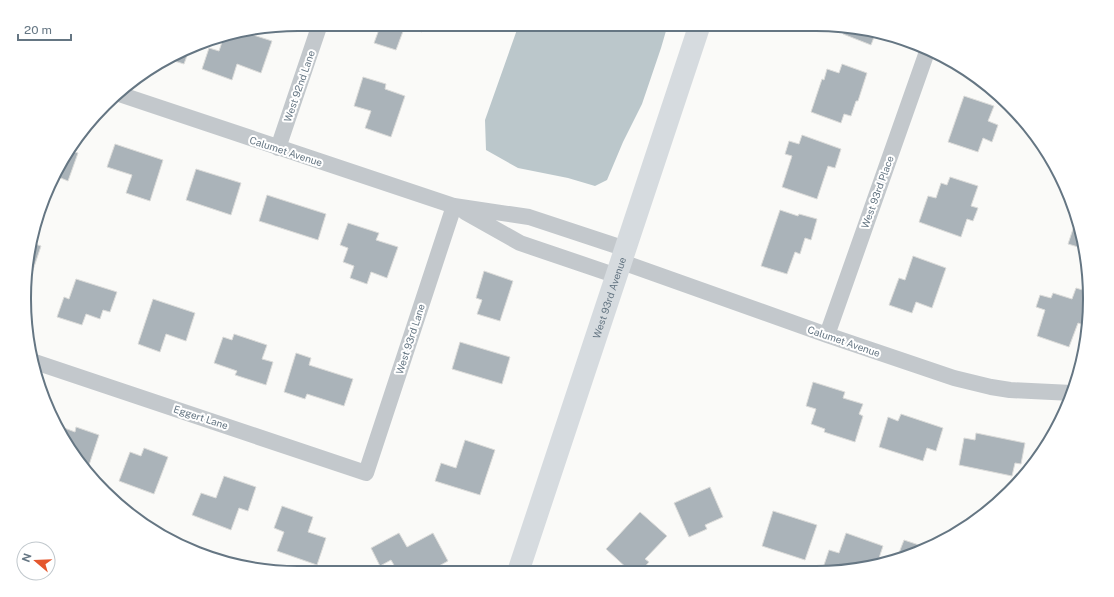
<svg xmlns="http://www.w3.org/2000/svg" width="1114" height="597" viewBox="0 0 1114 597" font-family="'Public Sans',sans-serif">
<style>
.water{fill:#bbc7cb}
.building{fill:#aab3b9;stroke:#dcdcda}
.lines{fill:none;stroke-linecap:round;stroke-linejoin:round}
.street{stroke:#c3c8cc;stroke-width:16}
.secondary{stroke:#d6dbdf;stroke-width:22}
.labels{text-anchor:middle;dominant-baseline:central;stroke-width:4;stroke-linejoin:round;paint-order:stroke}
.street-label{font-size:10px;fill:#657683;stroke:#fff}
.rim{fill:none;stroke:#657683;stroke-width:2}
</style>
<rect width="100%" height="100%" fill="#fafaf8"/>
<!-- water -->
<path class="water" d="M519,24h149l-7,24 -19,56 -19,38 -16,38 -12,6 -27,-8 -50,-10 -32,-18 -1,-30z"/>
<!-- building -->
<path class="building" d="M381,24h44l-3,8 -17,-6 -9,24 -22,-7z
M846,27l30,5 -5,13 -28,-11z
M247,33l25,8 -11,32 -24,-9 -5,16 -30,-11 7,-21 10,3 5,-15z
M189,50l-5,14 -13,-4z
M842,64l25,9 -9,28h-2l-5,15 -7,-2 -3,9 -30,-11 11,-33 2,1 3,-11 12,4z
M363,77l23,7 -1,5 20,7 -14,41 -26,-9 6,-17 -17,-5z
M964,96l30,10 -6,15 10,4 -6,17 -9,-4 -5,14 -30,-10z
M802,135l39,14 -6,19 -7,-2 -11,33 -35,-12 10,-31 -7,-2 4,-13 10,3z
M115,144l48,16 -13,41 -24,-8 6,-18 -25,-8z
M68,150l10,3 -10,28 -12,-5z
M196,169l45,14 -10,32 -45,-15z
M950,177l28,9 -7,20 7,2 -5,13 -6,-2 -6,18 -42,-15 9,-26 8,2 5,-15 6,2z
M267,195l59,19 -8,26 -59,-19z
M780,210l18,6 1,-2 18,5 -6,21 -6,-2 -5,16 -5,-2 -8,22 -26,-8z
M1077,217l8,32 -17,-5z
M348,223l31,10 -3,7 22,7 -11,31 -16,-6 -4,12 -17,-6 4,-12 -11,-4 5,-14 -8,-3z
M32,243l9,3 -13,39z
M913,256l33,12 -14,40 -16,-6 -4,11 -23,-8 10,-27 6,2z
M484,271l29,10 -13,40 -23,-7 5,-14 -6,-2z
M76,279l41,13 -7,20 -7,-2 -3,9 -14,-5 -4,11 -25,-8 7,-20 5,2z
M1076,288l13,4v23l-3,11 -8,-3 -9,24 -32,-11 8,-26 -9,-3 4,-12 11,3 2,-5 19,6z
M153,299l42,14 -9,28 -20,-7 -6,18 -22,-8z
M234,334l33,11 -5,14 11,3 -7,23 -31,-10 2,-4 -23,-8 9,-26 9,3z
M460,342l50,15 -8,27 -50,-15z
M296,353l15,5 -2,7 44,14 -9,27 -37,-12 -2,5 -21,-7z
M813,382l32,10 -2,6 20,6 -4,10 4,2 -8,26 -31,-10 1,-3 -14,-5 5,-15 -10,-3z
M901,414l42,14 -7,23 -9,-3 -4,13 -44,-14 9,-30 10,4z
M59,426l16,6 1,-5 23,8 -12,36z
M976,433l49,10 -4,21 -6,-1 -3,13 -53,-11 5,-27 11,2z
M465,440l30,10 -15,45 -45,-14 6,-18 15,5z
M144,448l24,9 -14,37 -35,-13 11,-29 11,4z
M224,476l32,11 -8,24 -9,-3 -8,22 -39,-15 9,-22 15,5z
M710,487l13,30 -18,8 2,4 -18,8 -15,-34z
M282,506l31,11 -5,15 18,6 -9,27 -40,-14 7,-19 -10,-4z
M773,511l44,14 -12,35 -43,-14z
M640,512l27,24 -22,23 4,3 -8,9h-11l-24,-22z
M399,533l8,14 26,-14 15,28 -20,11h-30l-7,-12 -11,6 -9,-18z
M846,533l37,13 -6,18 -25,7h-30l7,-21 10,3z
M904,540l24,8 -8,4 -23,6z"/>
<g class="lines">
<!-- street -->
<path class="street" d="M119,94l335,112 75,11 97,32
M278,148l42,-124
M465,212l55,31 97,33
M622,262l205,73 127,43 37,9 19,3 62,3
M827,335l101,-286
M35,362l331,111 88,-267"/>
<!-- secondary -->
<path class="secondary" id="s1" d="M518,572l182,-548"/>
</g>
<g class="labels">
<!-- street labels -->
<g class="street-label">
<text transform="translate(299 86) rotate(-71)">West 92nd Lane</text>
<text transform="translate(286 151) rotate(18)">Calumet Avenue</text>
<text transform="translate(877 192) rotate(-70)">West 93rd Place</text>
<text stroke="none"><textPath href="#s1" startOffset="289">West 93rd Avenue</textPath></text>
<text transform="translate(410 339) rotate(-72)">West 93rd Lane</text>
<text transform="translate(844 341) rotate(19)">Calumet Avenue</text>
<text transform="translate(201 417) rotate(18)">Eggert Lane</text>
</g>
</g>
<!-- crop -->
<path d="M0 0H1114V597H0ZM298 31H816A267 267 0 0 1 1083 298V299A267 267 0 0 1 816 566H298A267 267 0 0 1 31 299V298A267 267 0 0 1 298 31Z" fill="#fff" fill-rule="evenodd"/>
<path class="rim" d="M298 31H816A267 267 0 0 1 1083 298V299A267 267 0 0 1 816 566H298A267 267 0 0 1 31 299V298A267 267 0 0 1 298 31Z"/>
<!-- north arrow -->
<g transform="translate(36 561) rotate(289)"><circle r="19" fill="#ffffff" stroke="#c1c8cd"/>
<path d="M0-3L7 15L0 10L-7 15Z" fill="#e4572e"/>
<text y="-6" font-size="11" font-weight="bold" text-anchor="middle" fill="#657683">N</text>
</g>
<!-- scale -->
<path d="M18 34v6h53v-6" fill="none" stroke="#657683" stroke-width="2"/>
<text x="24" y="34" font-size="12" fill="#657683" stroke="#ffffff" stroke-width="3" paint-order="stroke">20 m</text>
</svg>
